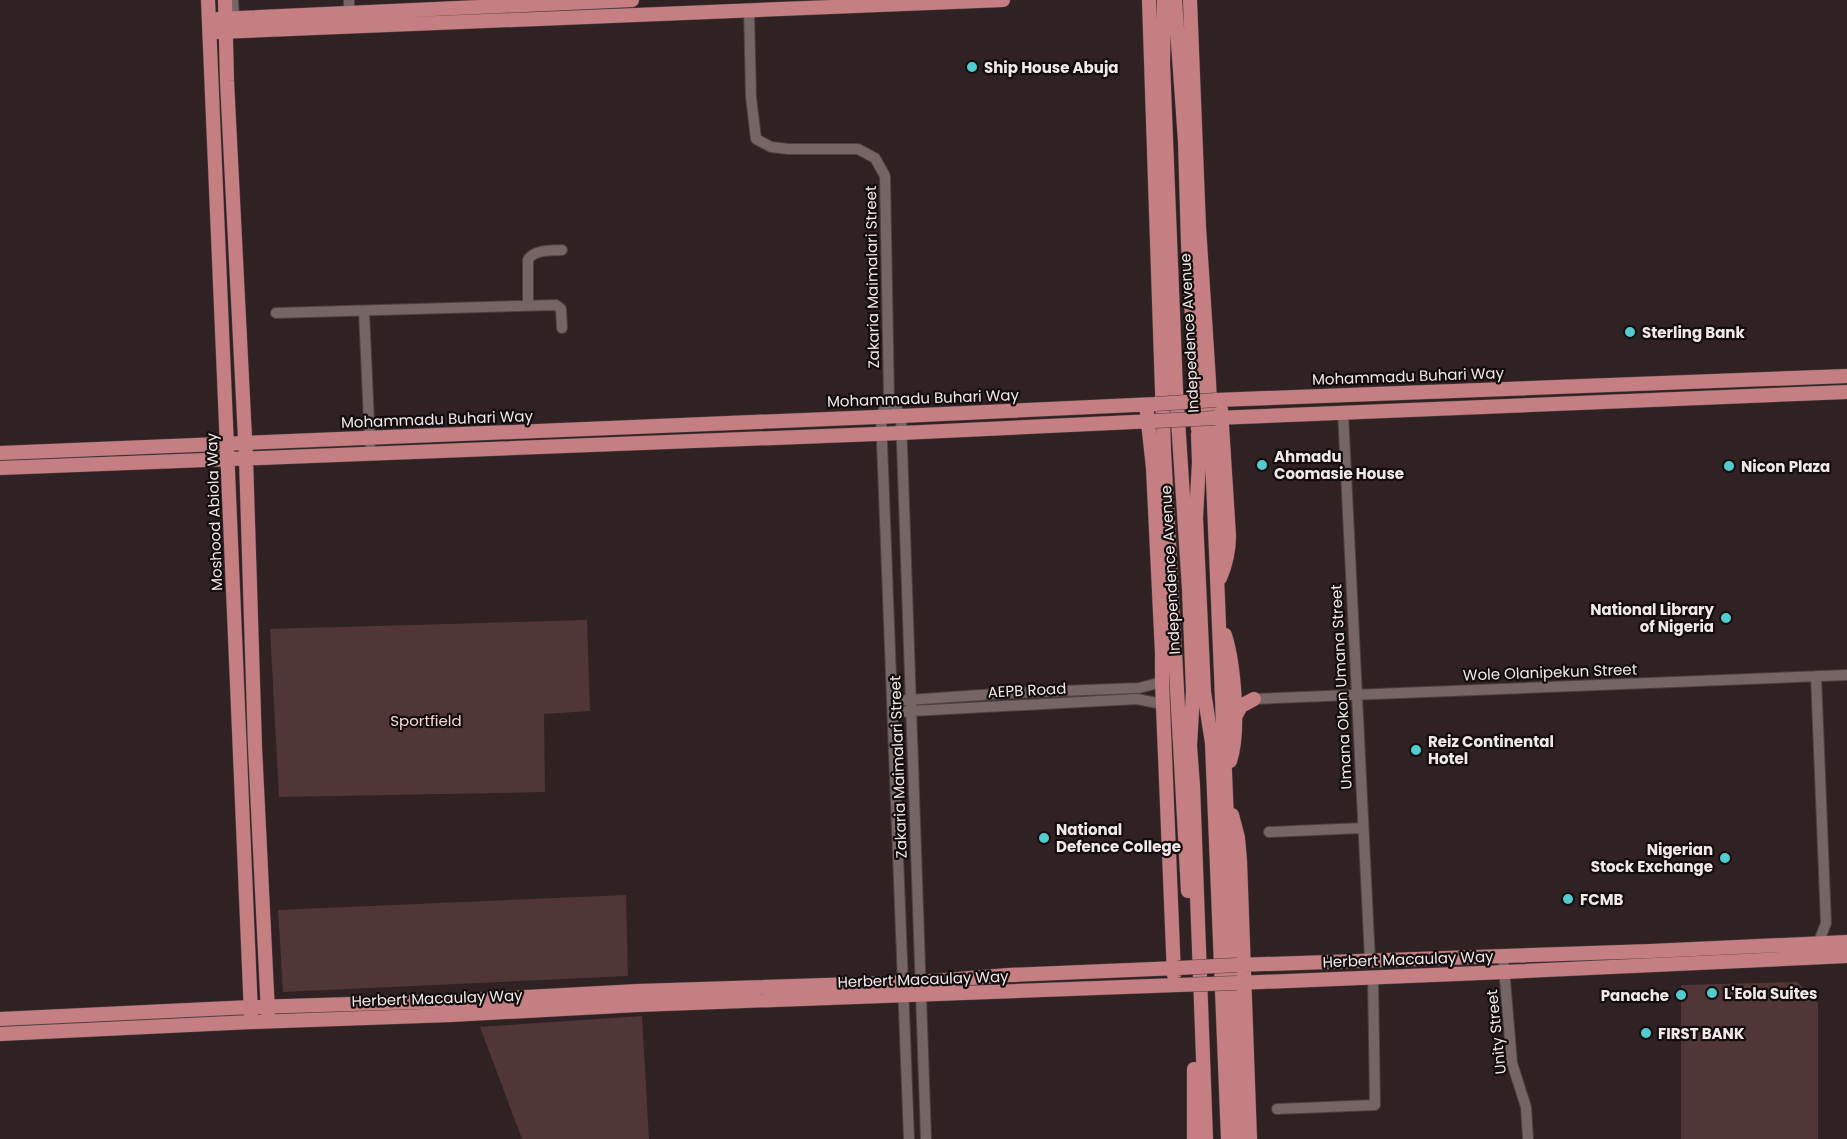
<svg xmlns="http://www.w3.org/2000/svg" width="1847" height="1139" viewBox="0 0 1847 1139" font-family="Poppins,sans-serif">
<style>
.green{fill:#513637}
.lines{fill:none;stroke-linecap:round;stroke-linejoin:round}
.minor-casing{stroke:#4c4041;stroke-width:12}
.major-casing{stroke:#4c4041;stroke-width:15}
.minor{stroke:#756565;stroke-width:10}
.major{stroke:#c57e82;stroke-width:14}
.major-bridge-casing{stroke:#4c4041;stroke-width:15;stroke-linecap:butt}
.major-bridge{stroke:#c57e82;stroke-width:14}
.poi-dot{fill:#52cdcf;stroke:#130d0d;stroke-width:2}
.labels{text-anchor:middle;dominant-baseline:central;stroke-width:4.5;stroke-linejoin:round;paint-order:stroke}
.poi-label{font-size:15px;font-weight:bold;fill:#f2e8e8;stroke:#130d0d;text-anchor:start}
.street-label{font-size:15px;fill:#f2e8e8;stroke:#130d0d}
.park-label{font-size:15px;fill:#f9d7d7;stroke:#130d0d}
</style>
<rect width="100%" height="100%" fill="#302222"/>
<!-- green -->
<path class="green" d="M587,620l3,91 -46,3 1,78 -266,5 -9,-168z
M626,895l2,81 -345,16 -5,-82z
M1797,982l21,21v136h-137v-154z
M642,1016l7,123h-127l-42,-112z"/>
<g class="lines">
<defs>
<path id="minor" d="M233,0l1,17
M349,0v21
M749,11l2,86 5,42 15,8 17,2h70l17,9 10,18 4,221 -8,20 28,722
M528,305v-45c6,-11 23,-9 34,-10
M364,311l6,133
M276,313l280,-8 5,4 1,19
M889,397l12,19 25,723
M1343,412l27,548
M1816,676l10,247 -8,21 1,14
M1254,699l593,-24
M893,701l117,-8 129,-5 23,-6
M893,712l244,-13 25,5
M1269,832l94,-4
M1503,956l9,107 14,44 2,32
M1277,1109l98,-4 -2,-128"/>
<path id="major" d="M208,0l43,1014
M225,0l2,81 19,377 9,289 13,266
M1149,0l15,451 24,440
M1164,0l-1,63 13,327 13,199 4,103 -3,54 3,40 13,353
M1175,0l10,141 3,102 10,186
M1190,0l9,227 10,154 31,758
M218,19l414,-19
M218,32l785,-32
M1216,400l631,-24
M1147,413l6,55 9,185v29l12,293
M1215,418l632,-26
M1198,434l1,28 -3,56 8,174 8,51 16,396
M0,453l901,-37 255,-12
M0,468l901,-35 254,-12
M1220,578c6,-14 9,-27 9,-42l-8,-126
M1225,635c9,29 15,97 5,126
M1234,719l7,-13 13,-7
M1232,815l6,23 2,23 10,278
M1237,965l414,-14 196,-9
M1237,983l268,-11 342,-16
M0,1019l251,-12 200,-6 187,-10 282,-9 89,-7 169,-7
M0,1034l252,-12 199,-7 187,-10 540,-20
M1194,1069v70"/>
</defs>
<!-- minor casing -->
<use href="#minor" class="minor-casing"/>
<!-- major casing -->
<use href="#major" class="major-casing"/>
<!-- minor -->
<use href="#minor" class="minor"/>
<!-- major -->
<use href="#major" class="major"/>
<defs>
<path id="major-bridge" d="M1156,404l60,-4
M1155,421l60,-3
M1178,968l59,-3
M1178,985l59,-2"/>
</defs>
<!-- major-bridge casing -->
<use href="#major-bridge" class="major-bridge-casing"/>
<!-- major-bridge -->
<use href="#major-bridge" class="major-bridge"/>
</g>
<!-- markers -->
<g class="poi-dot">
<circle cx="972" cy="67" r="6"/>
<circle cx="1630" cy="332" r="6"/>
<circle cx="1262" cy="465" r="6"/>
<circle cx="1729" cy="466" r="6"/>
<circle cx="1726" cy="618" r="6"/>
<circle cx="1416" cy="750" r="6"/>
<circle cx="1044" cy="838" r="6"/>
<circle cx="1725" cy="858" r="6"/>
<circle cx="1568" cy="899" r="6"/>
<circle cx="1712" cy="993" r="6"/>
<circle cx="1681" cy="995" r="6"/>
<circle cx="1646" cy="1033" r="6"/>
</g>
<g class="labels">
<!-- poi labels -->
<g class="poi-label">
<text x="984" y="67">Ship House Abuja</text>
<text x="1642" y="332">Sterling Bank</text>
<text x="1274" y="456">Ahmadu<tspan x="1274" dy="17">Coomasie House</tspan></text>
<text x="1741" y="466">Nicon Plaza</text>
<text x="1714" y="609" text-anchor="end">National Library<tspan x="1714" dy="17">of Nigeria</tspan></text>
<text x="1428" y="741">Reiz Continental<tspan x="1428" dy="17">Hotel</tspan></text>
<text x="1056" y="829">National<tspan x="1056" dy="17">Defence College</tspan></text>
<text x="1713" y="849" text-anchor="end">Nigerian<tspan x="1713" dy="17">Stock Exchange</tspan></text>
<text x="1580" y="899">FCMB</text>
<text x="1724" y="993">L'Eola Suites</text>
<text x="1669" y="995" text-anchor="end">Panache</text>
<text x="1658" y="1033">FIRST BANK</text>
</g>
<!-- street labels -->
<g class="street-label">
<text transform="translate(872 277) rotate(-91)">Zakaria Maimalari Street</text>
<text transform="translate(1189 333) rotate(-93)">Indepedence Avenue</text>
<text transform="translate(1408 376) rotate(-2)">Mohammadu Buhari Way</text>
<text transform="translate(923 398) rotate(-2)">Mohammadu Buhari Way</text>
<text transform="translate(437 419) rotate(-2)">Mohammadu Buhari Way</text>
<text transform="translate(214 512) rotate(-92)">Moshood Abiola Way</text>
<text transform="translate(1170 570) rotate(-93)">Independence Avenue</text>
<text transform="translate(1550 672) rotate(-2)">Wole Olanipekun Street</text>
<text transform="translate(1341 687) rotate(-93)">Umana Okon Umana Street</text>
<text transform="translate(1027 690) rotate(-3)">AEPB Road</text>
<text transform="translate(898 767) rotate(-92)">Zakaria Maimalari Street</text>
<text transform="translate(1408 959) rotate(-2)">Herbert Macaulay Way</text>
<text transform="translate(923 979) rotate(-2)">Herbert Macaulay Way</text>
<text transform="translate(437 998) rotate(-2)">Herbert Macaulay Way</text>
<text transform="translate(1496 1032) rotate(-96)">Unity Street</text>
</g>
<!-- park labels -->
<g class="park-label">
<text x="426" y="720">Sportfield</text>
</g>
</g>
</svg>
